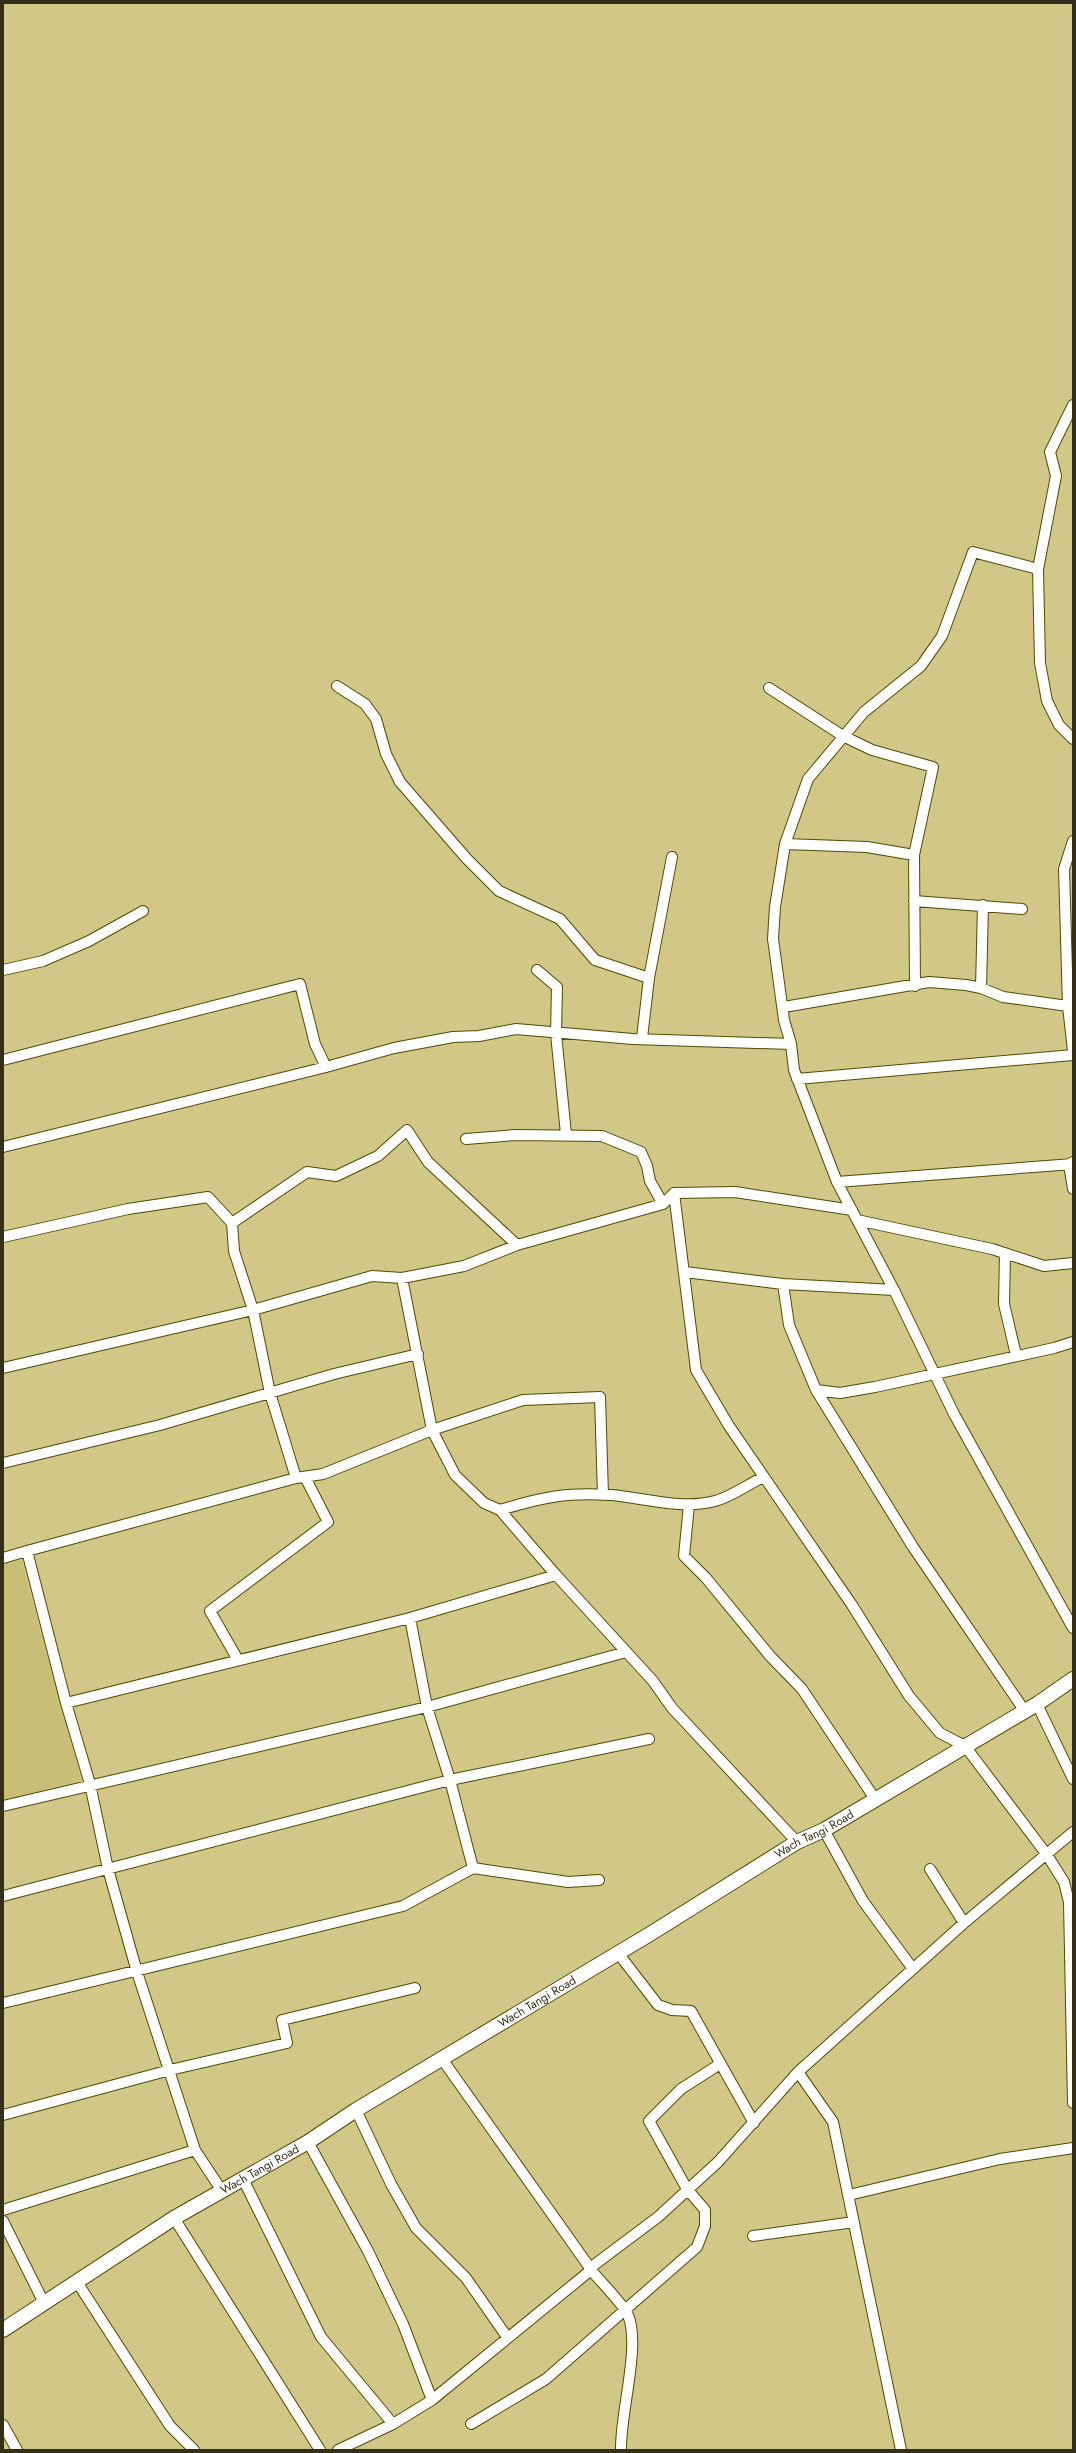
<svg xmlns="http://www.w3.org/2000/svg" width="1076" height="2453" viewBox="0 0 1076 2453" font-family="Jost,sans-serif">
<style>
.built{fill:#c9be76}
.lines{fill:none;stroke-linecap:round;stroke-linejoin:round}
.street-casing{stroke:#534902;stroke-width:12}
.secondary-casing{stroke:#534902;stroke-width:16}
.street{stroke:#fff;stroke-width:10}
.secondary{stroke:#fff;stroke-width:14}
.labels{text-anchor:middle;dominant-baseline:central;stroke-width:3.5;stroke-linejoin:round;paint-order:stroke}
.street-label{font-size:12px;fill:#342f16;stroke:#ebe7c7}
</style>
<rect width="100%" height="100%" fill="#d1c787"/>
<!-- built -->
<path class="built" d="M21,1560l60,220 -78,21v-236z"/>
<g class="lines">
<defs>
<path id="street" d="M1073,405l-23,47 6,24 -18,93 2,94 7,38 12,24 14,14
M1038,569l-65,-17 -31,84 -21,30 -57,46 -56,67 -23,65 -10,63 -2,32 11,81 7,24 3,26 43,112 57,108 60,124 119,214
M337,686l28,18 11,15 10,35 14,28 67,77 32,32 61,28 35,41 54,18
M769,688l74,48 29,14 61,17 -19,88 1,131
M1073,841l-9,28 4,137 5,45
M785,844l82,3 47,8
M914,901l108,8
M3,970l40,-9 46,-20 54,-30
M537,970l20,17 -1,47 10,100
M981,988l2,-83
M784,1007l145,-25 37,3 15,3 22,9 65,9
M642,1038l7,-60 23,-121
M3,1060l297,-76 15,60 11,23
M797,1079l276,-24
M466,1139l49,-4 87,1 39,16 6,14 3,15 13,23
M3,1147l323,-80 68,-19 59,-11 26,-1 37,-7 117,10 158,5
M1073,1162l-4,2 4,25
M837,1182l236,-18
M674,1193l22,177 33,56 123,179 57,91 31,37 25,13 82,109 17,27 5,20 4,201
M857,1220l135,29 52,17 29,-3
M232,1223l75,-51 29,4 42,-20 29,-26 21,32 89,83
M3,1237l125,-28 80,-12 24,26 2,28 19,59 17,83 26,85
M1005,1253l-1,51 12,51
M685,1272l98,12 111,6
M402,1278l30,152 23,45 29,28 16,7 56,65 97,106 19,27 125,134
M783,1284l6,41 27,65 97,157 111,163
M3,1368l250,-58 119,-34 30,2 62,-12 53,-21 146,-41 11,-11 61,-1 117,18
M816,1390l24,3 35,-6 179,-39 19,-6
M3,1463l157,-38 174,-51 84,-20
M689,1505l-5,51 22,22 64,78 32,33 73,110
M500,1510c43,-13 67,-18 111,-15 34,3 71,15 104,6 16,-4 33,-17 49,-24
M27,1551l269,-73 27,-4 109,-44 91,-30 77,-3 3,98
M3,1558l24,-7 39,152 24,81 18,85 29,103 58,178 27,41
M410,1618l17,89 23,73 23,88
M238,1660l-28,-49 118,-89 -23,-45
M66,1703l344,-85 146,-43
M1037,1704l36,75
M3,1806l424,-99 199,-55
M824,1830l39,71 50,68
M930,1869l34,54
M3,1896l447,-116 199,-41
M618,1953l40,52 14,5 19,1 63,112
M3,2003l400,-97 70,-38 95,14 31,-2
M442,2059l148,209
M798,2072l35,50 68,328
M356,2110l35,74 25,44 50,50 41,59
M3,2115l167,-45 117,-27 -5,-23 133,-32
M308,2142l60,109 35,73 29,76
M243,2179l78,158 72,87
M849,2195l151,-36 73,-11
M3,2210l192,-60
M174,2218l146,232
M3,2221l41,82
M753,2236l101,-14
M591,2270c9,11 32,34 37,45 13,31 -8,98 -7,135
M77,2282l93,144 24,24
M471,2424l75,-45 151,-132 8,-21v-16l-18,-21 -38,-68 32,-32 39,-25
M3,2425l14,25
M338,2450l55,-26 39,-24 159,-130 -1,-2 68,-51 60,-55 80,-90 19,-17 147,-132 109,-91"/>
<g id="secondary">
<path id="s1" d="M3,2330l171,-112 134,-76 48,-32 294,-176 147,-92 27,-12 213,-126 36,-25"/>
</g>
</defs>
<!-- street casing -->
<use href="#street" class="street-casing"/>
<!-- secondary casing -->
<use href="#secondary" class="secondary-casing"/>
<!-- street -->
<use href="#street" class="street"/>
<!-- secondary -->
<use href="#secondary" class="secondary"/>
</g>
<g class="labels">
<!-- street labels -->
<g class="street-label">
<text stroke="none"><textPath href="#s1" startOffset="951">Wach Tangi Road</textPath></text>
<text stroke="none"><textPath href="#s1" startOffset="627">Wach Tangi Road</textPath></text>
<text stroke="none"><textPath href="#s1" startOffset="303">Wach Tangi Road</textPath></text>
</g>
</g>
<!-- border -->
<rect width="1076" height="2453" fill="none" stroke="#342f16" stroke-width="8"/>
</svg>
